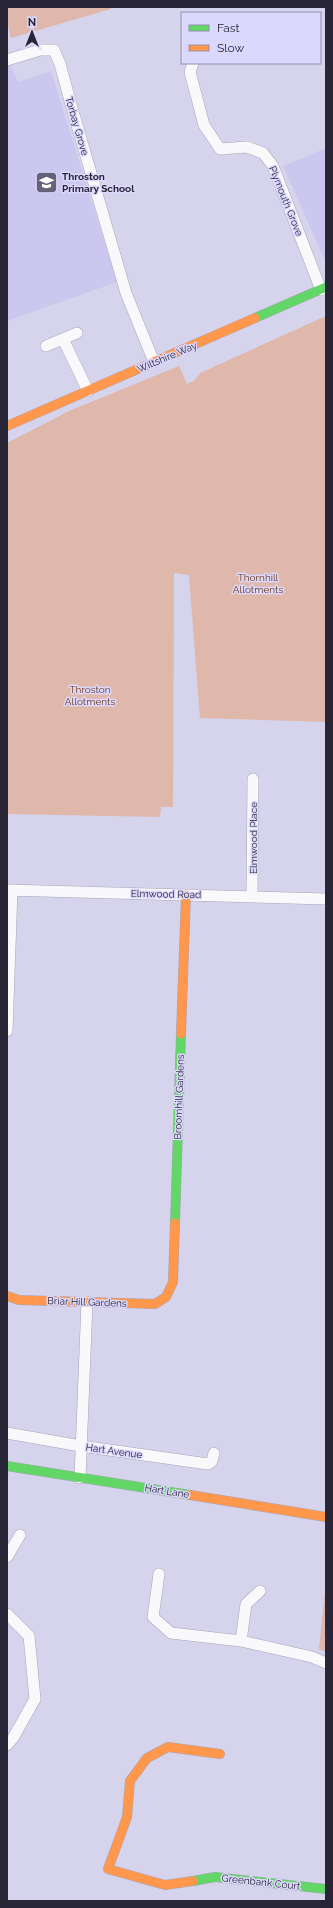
<svg xmlns="http://www.w3.org/2000/svg" width="333" height="1908" viewBox="0 0 333 1908" font-family="Raleway,sans-serif">
<style>
.built{fill:#ccc7ef}
.green{fill:#dfb7ab}
.lines{fill:none;stroke-linecap:round;stroke-linejoin:round}
.street-casing{stroke:#a7a5b8;stroke-width:12}
.fast-casing{stroke:#a7a5b8;stroke-width:10}
.slow-casing{stroke:#a7a5b8;stroke-width:10}
.street{stroke:#f9f9fc;stroke-width:11}
.fast{stroke:#63d668;stroke-width:9}
.slow{stroke:#ff974d;stroke-width:9}
.labels{text-anchor:middle;dominant-baseline:central;stroke-width:3;stroke-linejoin:round;paint-order:stroke}
.street-label{font-size:10px;fill:#272536;stroke:#dcd8fd}
.poi-label{font-size:10px;font-weight:bold;fill:#272536;stroke:#dcd8fd;text-anchor:start}
.park-label{font-size:10px;fill:#6a3718;stroke:#dcd8fd}
</style>
<rect width="100%" height="100%" fill="#d6d4ec"/>
<!-- built -->
<path class="built" d="M7,57l11,25 33,-11 66,211 -110,39z
M326,148v115l-43,-97z"/>
<!-- green -->
<path class="green" d="M7,7h103l1,2 -100,29 -4,-18z
M326,316v406l-126,-4 -11,-143 -15,-2 -1,234h-12l-1,10 -153,-3v-371l62,-32 110,-45 8,18 7,-3 6,-8z
M326,1581v71l-7,-3z"/>
<g class="lines">
<defs>
<path id="street" d="M7,60l33,-10h14l6,14 12,44 54,185 28,69
M193,63l-3,9 14,53 16,24 27,-2 16,6 10,13 48,124
M63,339l25,52
M46,346l31,-13
M7,890l319,9
M252,897l1,-118
M7,1031l5,-141
M7,1433l74,13 127,18 4,-3 2,-8
M80,1478l7,-176
M7,1557l13,-22
M159,1574l-6,43 18,16 70,8 71,16 14,6
M7,1614l22,22 6,63 -22,39 -6,7
M241,1641l5,-37 14,-13"/>
<path id="fast" d="M255,318l71,-31
M175,1223l6,-189
M7,1466l183,29
M193,1881l22,-4 111,12"/>
<path id="slow" d="M7,426l248,-108
M181,1034l5,-139
M7,1296l12,4 136,4 11,-7 7,-15 2,-59
M190,1495l136,22
M193,1881l-28,4 -57,-16 19,-52 3,-36 17,-23 21,-11 52,7"/>
</defs>
<!-- street casing -->
<use href="#street" class="street-casing"/>
<!-- fast casing -->
<use href="#fast" class="fast-casing"/>
<!-- slow casing -->
<use href="#slow" class="slow-casing"/>
<!-- street -->
<use href="#street" class="street"/>
<!-- fast -->
<use href="#fast" class="fast"/>
<!-- slow -->
<use href="#slow" class="slow"/>
</g>
<!-- icons -->
<defs>
<symbol id="school-square" viewBox="-11 -11 22 22"><rect x="-9" y="-9" width="18" height="18" rx="4" fill="#646276" stroke="#dcd8fd"/><path d="M0-5L7-2L0 1L-7-2ZM-4 1L0 2.5L4 1V4Q0 6-4 4Z" fill="#fff"/></symbol>
</defs>
<g fill-rule="evenodd">
<use href="#school-square" x="34" y="170" width="25" height="25"/>
</g>
<g class="labels">
<!-- street labels -->
<g class="street-label">
<text transform="translate(77 126) rotate(74)">Torbay Grove</text>
<text transform="translate(286 201) rotate(68)">Plymouth Grove</text>
<text transform="translate(167 357) rotate(-23)">Wiltshire Way</text>
<text transform="translate(253 838) rotate(-90)">Elmwood Place</text>
<text transform="translate(166 894) rotate(1)">Elmwood Road</text>
<text transform="translate(179 1097) rotate(-88)">Broomhill Gardens</text>
<text transform="translate(87 1302) rotate(2)">Briar Hill Gardens</text>
<text transform="translate(114 1451) rotate(8)">Hart Avenue</text>
<text transform="translate(167 1491) rotate(9)">Hart Lane</text>
<text transform="translate(261 1882) rotate(6)">Greenbank Court</text>
</g>
<!-- poi labels -->
<g class="poi-label">
<text x="62" y="176">Throston<tspan x="62" dy="12">Primary School</tspan></text>
</g>
<!-- park labels -->
<g class="park-label">
<text x="258" y="577">Thornhill<tspan x="258" dy="12">Allotments</tspan></text>
<text x="90" y="689">Throston<tspan x="90" dy="12">Allotments</tspan></text>
</g>
</g>
<!-- border -->
<rect width="333" height="1908" fill="none" stroke="#272536" stroke-width="16"/>
<!-- legend -->
<rect x="181" y="12" width="140" height="52" fill="#dcd8fd" stroke="#9490ad"/>
<rect x="189" y="25" width="20" height="6" fill="#63d668" stroke="#9490ad"/>
<text x="217" y="32" font-size="12" fill="#272536">Fast</text>
<rect x="189" y="45" width="20" height="6" fill="#ff974d" stroke="#9490ad"/>
<text x="217" y="52" font-size="12" fill="#272536">Slow</text>
<!-- north arrow -->
<g transform="translate(32 32)" stroke="#dcd8fd" stroke-width="3" paint-order="stroke">
<path d="M0-3L7 15L0 10L-7 15Z" fill="#272536"/>
<text y="-6" font-size="11" font-weight="bold" text-anchor="middle" fill="#272536">N</text>
</g>
</svg>
